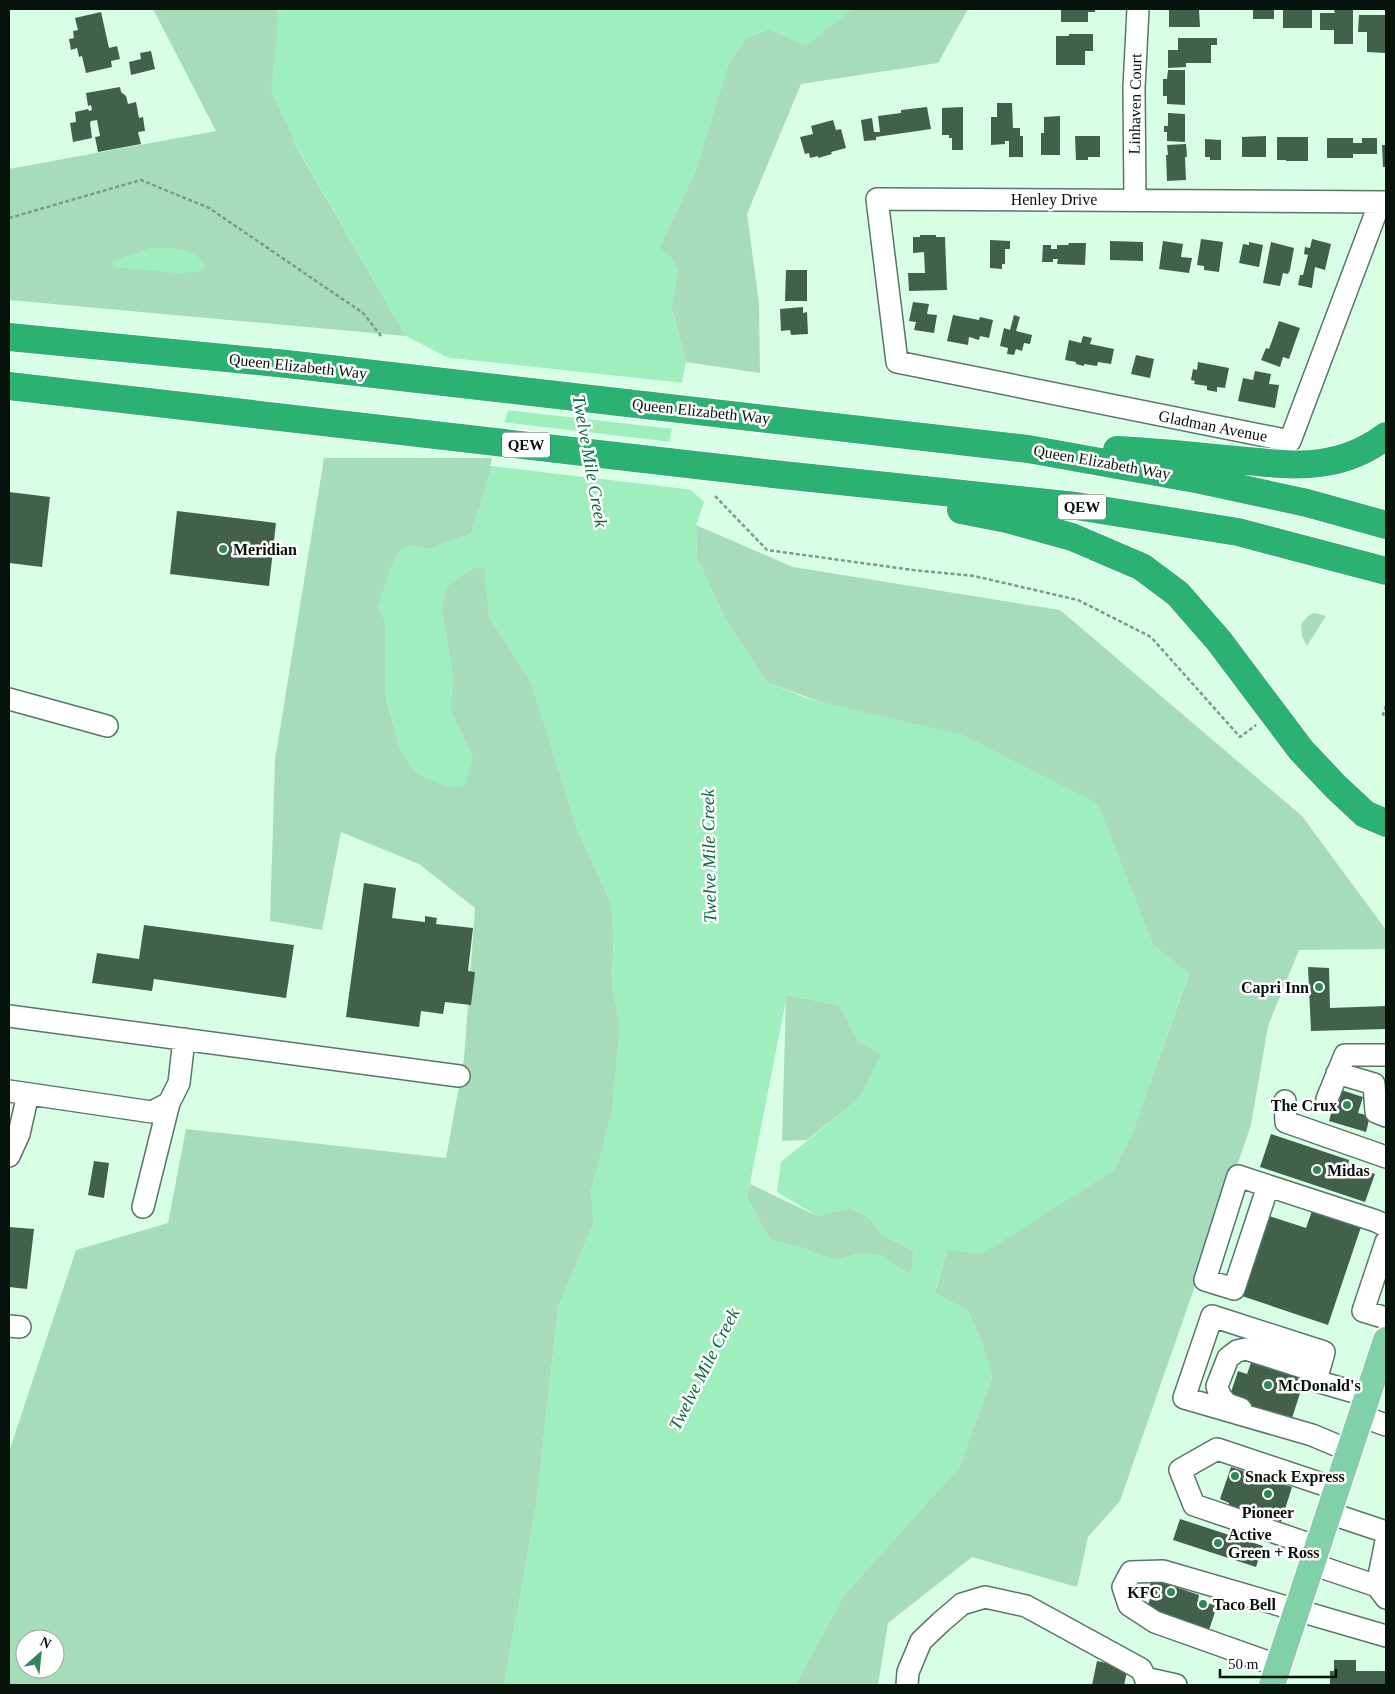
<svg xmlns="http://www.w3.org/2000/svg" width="1395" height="1694" viewBox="0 0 1395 1694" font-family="Georgia,serif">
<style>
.green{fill:#a7dcbb;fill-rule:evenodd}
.water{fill:#9feebe;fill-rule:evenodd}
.pier{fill:#d9fee6}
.building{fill:#41614d}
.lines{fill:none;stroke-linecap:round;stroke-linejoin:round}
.minor-casing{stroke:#577864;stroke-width:24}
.major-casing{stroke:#fff;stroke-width:29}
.highway-casing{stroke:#fff;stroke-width:30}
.path{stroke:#7e9987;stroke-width:2.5;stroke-dasharray:4 2.5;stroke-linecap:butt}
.minor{stroke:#fff;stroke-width:21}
.major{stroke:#80d0aa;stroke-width:26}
.highway{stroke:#2bb171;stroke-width:28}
.poi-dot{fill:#31875a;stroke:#fff;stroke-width:2}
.labels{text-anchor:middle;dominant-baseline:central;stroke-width:5;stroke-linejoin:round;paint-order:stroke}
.shield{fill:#fff;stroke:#515a54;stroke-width:1}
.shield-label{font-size:15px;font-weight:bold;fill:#06130b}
.street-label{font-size:16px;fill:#06130b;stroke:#fff}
.poi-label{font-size:16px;font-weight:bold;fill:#06130b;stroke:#fff;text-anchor:start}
.water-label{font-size:18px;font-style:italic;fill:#05673e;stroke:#fff}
</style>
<rect width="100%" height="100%" fill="#d9fee6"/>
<!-- green -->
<path class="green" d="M153,9h125l17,135 111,192 -397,-36v-131l207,-38z
M852,9h116l-30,54 -137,21 -54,130 12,89 1,70 -74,-11 -15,-56 7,-35 -19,-23 36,-76 33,-107 18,-27 23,-9 37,16z
M324,458h171l-24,76 -41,15 -18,-4 -34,61 7,15v73l16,58 72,6 -24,-51 5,-26 -13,-72 5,-22 29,-20h10l4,49 42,66 47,149 33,72 3,32 -2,47 8,46 -8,84 -21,80 3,30 -36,86 -22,200 -32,177h-495v-233l67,-202 92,-27 18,-94 260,29 18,-99 11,-151 -56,-44 -78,-32 -19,98 -52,-9 5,-161zM25,1639h30v30h-30z
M696,525l97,42 267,43 242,206 84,114v19l-87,1 -31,76 -17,99 -131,376 -32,36 -11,50 -105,-30 -84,66 -10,62h-83l49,-90 115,-128 33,-90 -11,-36 -13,-30 -33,-18 12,-43 166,-79 18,-35 58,-162 -36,-29 -56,-142 -331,-121 -41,-63 -28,-61z
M1314,613l12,3 -19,30 -5,-10 -1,-12 7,-8z
M786,995l53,10 19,36 24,13 -23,45 -52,41 -25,1z
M750,1184l67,32 33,-8 18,9 16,19 30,15 -3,24 -49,-22 -28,7 -32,-12 -32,-8 -23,-42z"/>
<!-- water -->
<path class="water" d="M278,9h574l-46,37 -37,-17 -23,9 -18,27 -33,107 -36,76 13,9 6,14 -7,36 15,55 -16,76 2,35 32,29 -8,23 1,33 28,61 41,63 43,17 154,36 134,68 56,142 36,28 -58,163 -18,35 -131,83 -35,-4 -12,42 33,19 13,30 11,36 -33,90 -115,128 -49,90h-291l32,-177 22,-200 36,-86 -3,-30 21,-80 8,-84 -8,-46 2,-47 -3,-32 -33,-72 -47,-149 -42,-66 -5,-49h-9l-29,20 -5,22 13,72 -5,26 24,51 -9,28 -16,1 -33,-14 -14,-21 -16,-59v-72l-7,-15 12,-38 10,-18 12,-5 18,4 41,-15 24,-76 18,-67 -107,-55 -111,-193 -24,-52 8,-80zM787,995l52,10 19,36 23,13 -22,45 -78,63 -4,30 40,24 33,-8 18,9 16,19 30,15 -3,24 -29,-20 -20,-2 -28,7 -32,-12 -32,-8 -23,-42z
M150,248c21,0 45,-2 56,19l-8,5 -22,1 -62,-6 -1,-6z"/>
<!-- pier -->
<path class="pier" d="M442,357l242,26 -10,46 -169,-19 5,-18z
M502,422l170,20 3,30 19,18 -204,-24z"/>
<!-- building -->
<path class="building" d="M1061,9h34v3h-7v10h-27z
M1169,9h30l1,18h-31z
M1253,9h21v10h-21z
M1283,9h29v19h-29z
M1334,10h19v34h-19v-14h-14v-17h15z
M101,12l8,36 8,-2 3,13 -9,2 1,6 -26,6 -4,-17 -3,1 -2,-9 -6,2 -2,-11 5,-1 -1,-7 5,-1 -3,-12z
M1359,15h27v38l-19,-1v-20h-9z
M1069,34h24v17h-8v14h-29v-29h13z
M1178,38h39v7h-6v18h-25v4l-18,1v-18h10z
M151,51l4,18 -24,6 -2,-13 12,-3 -1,-6z
M1168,70h17v35l-18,-1v-8h-4v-17h4z
M120,87l1,5 5,4 2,8 8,-2 3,16 4,-1 2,14 -7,1 3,12 -43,8 -3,-15 5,-1 -3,-16 -6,1 -1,2 2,15 -19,4 -3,-19 6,-1 -1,-10 13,-3 1,2 3,-1 -1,-5 -3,1 -2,-13z
M997,103h15l1,25h7v8h3v21h-14v-16h-4v3l-14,1v-28h6z
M927,107l4,22 -55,8v3l-12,1 -3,-21 11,-2 2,14h6l-2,-16 23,-3v-3z
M963,107v43h-11v-12h-3v-3h-7v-27z
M1168,113l17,1v28l-18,-1v-9h-3v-6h4z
M1060,116v39h-19v-22h3v-16z
M833,120l3,10 5,-1 5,19 -15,4 1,2 -14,4v-2l-8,2 -1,-5 -4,1 -5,-17 13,-3 -2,-8z
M1075,136h25v21h-12v3h-12z
M1266,136v21h-24v-20z
M1277,137h31v24h-22v-1h-9z
M1327,138h26v5h9v-5h15v16h-24v4h-26z
M1205,139l16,1v20h-11v-3h-5z
M1186,144l1,13h-2l1,23 -19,1 -1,-26h2l-1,-10z
M1382,145h4v22h-3z
M920,235h16v2h9l2,53 -38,1 -1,-18h17l-1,-21 -11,1v-16h7z
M1201,239l22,3 -4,30 -15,-2v-4l-7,-1z
M1312,239l19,5 -6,26 -10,-3 -3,21 -14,-3 2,-10h3l5,-20 -4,-1 1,-7 5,1z
M990,240l20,1v8h-5v15h-3v5l-12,-1z
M1110,241l33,1v19l-33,-1z
M1163,241l20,3 -2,13 11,1 -3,15 -30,-4z
M1249,242l14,3 -4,22 -20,-4 4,-19 6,1z
M1271,242l23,6 -4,22 -2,4 -5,-1 -3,13 -17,-3z
M1069,243h17l-1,22 -28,-1 1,-5h-5v3h-11l1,-17h8v4h6v-4h11z
M786,270h21v31h-22z
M913,302l16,2 -2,10 10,1 -3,18 -20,-3 2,-8 -7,-1z
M803,307v6l4,-1 1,22 -17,1 -1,-5 -9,1 -1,-22z
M953,315l26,5 1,-3 13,3 -4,18 -9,-2 -1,4 -10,-3 -1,8 -21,-4z
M1014,315l6,2 -4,14 16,4 -2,9 -6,-1 -2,8 -6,-2 -2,6 -7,-1 1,-6 -8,-2 4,-18 6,2z
M1279,321l21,7 -11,31 -6,-2 -3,10 -19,-7 5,-12 3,1z
M1083,336l9,2 -2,6 24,5 -3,15 -13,-2 -1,4 -13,-2v2l-8,-2v-2l-11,-2 4,-20 12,3z
M1136,355l18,4 -4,19 -19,-4z
M1198,362l31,6 -4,20 -8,-1v5l-10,-2v-4l-13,-2 1,-3 -4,-1 2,-11 4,1z
M1255,371l16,3 -2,10 10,1 -4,23 -37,-7 5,-23 10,2z
M9,492l41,5 -8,70 -33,-4z
M177,511l99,12 -7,63 -99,-12z
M364,883l32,5 -4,30 33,4v-6l12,2 -1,6 37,4 -5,43 7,1 -4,33 -26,-3 -2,12 -22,-3 -2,16 -73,-10z
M144,925l150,20 -8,53 -132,-19 -2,12 -60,-8 5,-30 42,6z
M1308,967l21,1 1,40 56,-2v23l-75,2z
M1338,1089l25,8 -5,16 12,3 -4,16 -37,-11z
M1271,1134l78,26 -1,5 27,9 -10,28 -105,-35z
M94,1161l15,2 -5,35 -16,-3z
M1313,1208l49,16 -34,101 -86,-29 27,-80 37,12z
M9,1227l25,2 -7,60 -18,-2z
M1253,1357l53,18 -14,43 -23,-7 -1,5 -12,-4 1,-4 -18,-6 -9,-7 8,-24 9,3z
M1231,1467l61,20 -11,35 -52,-17v-2l-9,-4z
M1180,1519l83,27 -7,21 -83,-27z
M1152,1579l47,16 -1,5 19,6 -8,24 -41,-9 2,-5 -23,-8 4,-12 -5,-1z
M1334,1660h22v11h30v14h-56v-14h4z
M1097,1661l31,7 -4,17h-32z"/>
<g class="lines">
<defs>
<path id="minor" d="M1135,200l-1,-112 4,-79
M1380,202l-90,239 -393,-79 -20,-163 509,3
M9,699l98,27
M9,1016l450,60
M1337,1073l37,11 2,28 10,4
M9,1091l143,21 17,-9 10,-20 5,-44
M1327,1099l18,-44h41
M1285,1101l1,21 100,35
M9,1156l10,-22 9,-40
M1268,1186l-34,103 -29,-9 33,-104 138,45 10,5
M143,1207l26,-104
M1386,1242l-23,69 23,7
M9,1326l11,1
M1241,1409l-14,-5 -7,-8 -3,-10 11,-28 9,-7 9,-2 72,23
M1361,1416l25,9
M1350,1451l-38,-16 -128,-37 28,-82 112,36 -8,29 52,15
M1329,1513l57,19
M1318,1547l-124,-42 -14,-35 37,-21 120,40
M1312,1564l65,22
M1386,1598l-9,-12 9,-45
M1279,1666l-124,-44 -26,-17 -6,-18 8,-15 32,-1 223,65
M1145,1678l31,7
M907,1685l1,-13 13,-31 20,-19 21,-18 23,-7 41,9 115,63 6,12 -1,4"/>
<path id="major" d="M1272,1685l114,-345"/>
<path id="highway" d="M9,337l278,27 741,85 173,31 106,23 79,22
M9,386l764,88 303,32 162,26 148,39
M1117,450c40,2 79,6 119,10 27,2 56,7 84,3 24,-3 46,-12 66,-27
M961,510l46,9 65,18 70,30 36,27 41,47 82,109 35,37 29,27 21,9"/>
</defs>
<!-- minor casing -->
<use href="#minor" class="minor-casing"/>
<!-- major casing -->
<use href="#major" class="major-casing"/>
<!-- highway casing -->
<use href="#highway" class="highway-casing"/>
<!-- path -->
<path class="path" d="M9,218l132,-38 68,28 154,105 19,24
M715,496l52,54 146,20 61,6 104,24 73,37 89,100 16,-12
M1386,706l-3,8 3,4"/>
<!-- minor -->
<use href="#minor" class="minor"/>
<!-- major -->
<use href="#major" class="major"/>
<!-- highway -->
<use href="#highway" class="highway"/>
</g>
<!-- markers -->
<g class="poi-dot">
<circle cx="223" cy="549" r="5"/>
<circle cx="1319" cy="987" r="5"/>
<circle cx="1347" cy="1105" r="5"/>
<circle cx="1317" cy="1170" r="5"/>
<circle cx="1268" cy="1385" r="5"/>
<circle cx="1235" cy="1476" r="5"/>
<circle cx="1268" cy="1494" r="5"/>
<circle cx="1218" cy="1543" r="5"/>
<circle cx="1171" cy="1592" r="5"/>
<circle cx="1203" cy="1604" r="5"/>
</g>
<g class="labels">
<!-- shield labels -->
<g class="shield">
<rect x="502" y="432.5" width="48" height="25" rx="4"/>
<rect x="1058" y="494.5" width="48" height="25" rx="4"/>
</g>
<g class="shield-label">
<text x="526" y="445">QEW</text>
<text x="1082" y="507">QEW</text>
</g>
<!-- street labels -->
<g class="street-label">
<text transform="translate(1135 104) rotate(-89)">Linhaven Court</text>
<text x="1054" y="199">Henley Drive</text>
<text transform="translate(298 366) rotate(6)">Queen Elizabeth Way</text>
<text transform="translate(701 411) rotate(6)">Queen Elizabeth Way</text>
<text transform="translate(1213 426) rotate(11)">Gladman Avenue</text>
<text transform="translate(1102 462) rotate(10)">Queen Elizabeth Way</text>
</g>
<!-- poi labels -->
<g class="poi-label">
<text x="233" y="549">Meridian</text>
<text x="1309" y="987" text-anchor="end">Capri Inn</text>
<text x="1337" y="1105" text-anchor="end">The Crux</text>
<text x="1327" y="1170">Midas</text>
<text x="1278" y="1385">McDonald's</text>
<text x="1245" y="1476">Snack Express</text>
<text x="1268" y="1512" text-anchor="middle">Pioneer</text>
<text x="1228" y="1534">Active<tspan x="1228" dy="18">Green + Ross</tspan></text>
<text x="1161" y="1592" text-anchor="end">KFC</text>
<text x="1213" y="1604">Taco Bell</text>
</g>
<!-- water labels -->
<g class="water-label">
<text transform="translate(590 461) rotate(80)">Twelve Mile Creek</text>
<text transform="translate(709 856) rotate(-91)">Twelve Mile Creek</text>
<text transform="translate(704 1369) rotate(-63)">Twelve Mile Creek</text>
</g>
</g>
<!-- border -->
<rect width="1395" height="1694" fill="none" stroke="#06130b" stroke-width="20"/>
<!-- north arrow -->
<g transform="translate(40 1654) rotate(27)"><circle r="24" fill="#ffffff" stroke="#9ba19d"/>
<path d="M0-4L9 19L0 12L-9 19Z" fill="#31875a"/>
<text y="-8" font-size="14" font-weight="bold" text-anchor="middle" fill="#06130b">N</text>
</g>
<!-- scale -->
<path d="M1220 1669v8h116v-8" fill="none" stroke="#06130b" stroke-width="2.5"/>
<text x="1228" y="1669" font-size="15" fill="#06130b" stroke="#ffffff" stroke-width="4" paint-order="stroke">50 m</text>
</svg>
